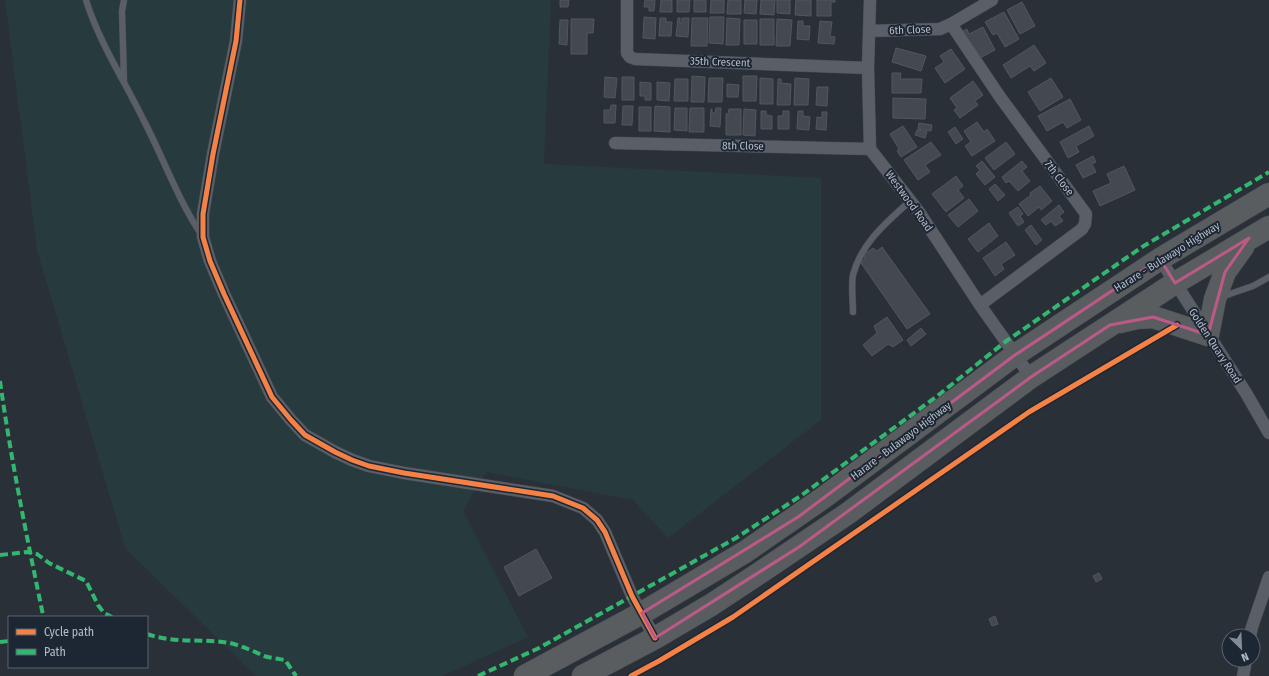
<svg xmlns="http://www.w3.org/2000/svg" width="1269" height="676" viewBox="0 0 1269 676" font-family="'Fira Sans Condensed',sans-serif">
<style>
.green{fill:#273a3e}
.building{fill:#444950;stroke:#52575f}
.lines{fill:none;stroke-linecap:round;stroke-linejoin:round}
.lane-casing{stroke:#484c53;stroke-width:7}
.street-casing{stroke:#484c53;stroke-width:13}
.highway-casing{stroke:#474c53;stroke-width:23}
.lane{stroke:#5a5e66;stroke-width:6}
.street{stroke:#5a5e66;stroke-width:12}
.highway{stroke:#5a5d60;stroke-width:22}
.quiet{stroke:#33b770;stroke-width:4;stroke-dasharray:8 4;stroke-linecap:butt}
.cycleway-casing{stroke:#1d2633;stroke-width:8}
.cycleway{stroke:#f48246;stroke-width:5}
.marked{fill:none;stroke:#bc5a87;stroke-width:3;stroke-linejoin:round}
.labels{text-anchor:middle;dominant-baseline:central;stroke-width:4;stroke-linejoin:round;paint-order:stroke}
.street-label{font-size:11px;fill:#b4bcc9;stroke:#1d2633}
</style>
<rect width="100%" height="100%" fill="#2a3038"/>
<!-- green -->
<path class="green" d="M5,0h546l-7,164 277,14v242l-153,118 -35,-38 -147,-28 -23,39 65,126 -86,39h-186l-131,-128 -88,-298z"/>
<!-- building -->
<path class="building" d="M560,0h9l-1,7h-8z
M645,0h10l-1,11h-5v-4h-5z
M661,0h11v12h-12z
M677,0h13l-1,12h-12z
M694,0h12v12h-12z
M711,0h13v13h-14z
M728,0h13v14h-14z
M745,0h12l-1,14 -12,-1z
M761,0h14l-1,15 -14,-1z
M777,0h13v14l-13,-1z
M796,0h15v16l-16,-1z
M817,0h18v2h-4v14h-14z
M1022,2l13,24 -15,8 -13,-24z
M1004,12l15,27 -14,8 -8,-14 -4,2 -8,-13z
M644,17l12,1 -1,21 -12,-1z
M710,17h14l-1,27 -14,-1z
M660,18h6v4h6l-1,14h-12z
M678,18h2v5h2v-5h7l-1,19 -12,-1z
M692,18h16l-1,28h-16z
M727,18l13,1 -1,26h-13z
M571,19h23l-1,14h-6v21h-16z
M760,19h14v26h-14z
M777,19l15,1 -2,26h-14z
M560,20h8l-1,25 -8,-1z
M744,20h13v24h-13z
M798,21h5v5h7l-1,14 -12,-1z
M820,21l12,1 -2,14 5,1 -1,7 -16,-1z
M983,27l12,23 -15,8 -6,-11 -4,2 -9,-17 6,-3 2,5z
M1034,45l12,18 -12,8 -4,-5 -19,12 -8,-13z
M896,48l30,8 -5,15 -29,-9z
M951,49l14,20 -20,14 -10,-15 9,-6 -4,-6z
M892,73h9l-1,6h22l-1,14h-29z
M692,76l13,1 -1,25h-13z
M743,76h14l-1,25h-13z
M605,77l12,1 -2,20 -11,-1z
M622,77h12v23h-12z
M709,78h14l-1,24h-14z
M760,78l13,1v25h-13z
M795,78l14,1 -1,26h-14z
M1051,78l12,19 -23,14 -12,-19z
M675,79h13v22h-14z
M778,79h3v4l10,1 -1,21h-13z
M973,81l10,14 -8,6 3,4 -18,13 -6,-8 3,-2 -7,-10z
M640,82l11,1v17h-6v-4h-5z
M657,82l13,1 -1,18 -12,-1z
M727,84l12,1 -1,12h-11z
M817,87h11l-1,19 -11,-1z
M893,98l33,1 -1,20 -32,-1z
M1070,99l11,21 -14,8 -4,-6 -16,9 -9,-15z
M611,105h5l-1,18h-11v-13h6z
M623,106h10l-1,19h-10z
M655,106l15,1v25l-16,-1z
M639,107h12v24h-12z
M675,108h12v23l-13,-1z
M690,108h14v24h-15z
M716,108h5l-1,19 -10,-1 1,-17h1v4h3z
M729,109h12v26h-15v-21h2z
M744,109l12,1 -1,26 -12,-1z
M761,111h5v4l6,1v13h-11z
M783,111h6v18h-11v-13h5z
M798,111h5v5l7,1 -1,13 -12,-1z
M822,112h5l-1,18 -10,-1 1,-12 5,1z
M977,122l7,10 3,-3 8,12 -23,15 -7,-10 6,-4 -7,-11z
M919,123l13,2 -1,6 -13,-2z
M903,126l14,21 -16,10 -4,-6 2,-2 -9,-15z
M1089,126l5,10 -18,10 3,6 -11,6 -8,-16z
M955,127l8,12 -7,5 -8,-12z
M917,130l10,2 -2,6 -10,-3z
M931,142l10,13 -16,10 5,7 -12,8 -14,-20z
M1006,142l9,12 -21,16 -9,-12z
M1093,156l3,6 -4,2 4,8 -13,6 -7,-13z
M982,161l13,16 -10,8 -9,-11 4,-4 -4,-4z
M1022,161l5,6 -5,4 8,10 -12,10 -9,-10 -3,2 -4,-6z
M1124,166l11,24 -35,16 -7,-15 18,-8 -4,-9z
M956,176l7,10 -5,4 6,8 -18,14 -14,-18z
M995,184l10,11 -7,6 -9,-12z
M1040,186l12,15 -11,9 -2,-3 -11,9 -9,-12 12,-9 -1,-2z
M969,199l9,12 -20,16 -10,-12z
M1059,205l5,7 -5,4 4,5 -8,5 -4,-5 -5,4 -5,-5z
M1018,207l5,7 -3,2 4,6 -6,4 -9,-13z
M989,223l9,13 -20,16 -10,-13z
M1031,225l11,15 -6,5 -11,-15z
M1006,242l9,13 -14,9 3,5 -9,7 -12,-18z
M882,247l48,67 -23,15 -46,-66 4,-5 -2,-3 10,-7 4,3z
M887,317l16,23 -10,7 -5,-3 -16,12 -9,-11 14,-12 -3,-7z
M921,328l5,6 -15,12 -4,-6z
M536,549l16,29 -33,18 -15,-29z
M1099,573l3,6 -6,3 -3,-6z
M995,616l3,8 -6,2 -3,-7z"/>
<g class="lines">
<defs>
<path id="lane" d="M86,0c13,42 38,80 57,119 20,38 34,79 58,115
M124,0l-2,11 2,70
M1221,297l32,-11 16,-9
M853,312c0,-11 -2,-27 0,-37 8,-32 34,-53 57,-74"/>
<path id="street" d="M240,0l-4,41 -23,113 -10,60v23l7,24 14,33 48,103 19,23 14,15 30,17 17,8 17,6 35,7 149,23 30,12 14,12 8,12 27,64 23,42
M627,0v53l3,4 5,2 233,9
M870,0l-2,68 2,81 49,63 61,93 51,72
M951,24l49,73 86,117 -1,10 -3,5 -102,76
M869,31l71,-2 11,-5 41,-24
M615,143l255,6
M1160,259l86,134 23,40
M1250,636l2,-9 17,-50
M1243,676l3,-16"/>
<path id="highway" d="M1120,322l17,-4 16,-1 55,18 7,-36 10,-27 18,-25
M525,676l117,-63 103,-61 78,-54 192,-143 145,-96 109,-65
M583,676l72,-38 56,-33 50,-33 86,-58 184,-137 144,-94 94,-56"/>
</defs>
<!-- lane casing -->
<use href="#lane" class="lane-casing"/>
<!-- street casing -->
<use href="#street" class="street-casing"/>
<!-- highway casing -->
<use href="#highway" class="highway-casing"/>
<!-- lane -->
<use href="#lane" class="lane"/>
<!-- street -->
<use href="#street" class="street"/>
<!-- highway -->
<use href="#highway" class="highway"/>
<!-- quiet -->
<path class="quiet" d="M0,381c11,79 27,157 43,234v2
M0,555l27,-3 10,2 12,9 37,18 12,24 6,8 8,4
M147,634c29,10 54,4 83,9 12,3 23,8 34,13 7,2 15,3 21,4l11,16
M0,642l9,-1
M478,676l61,-28 197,-110 66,-43 134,-98 69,-55 137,-95 127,-75"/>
<defs>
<path id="cycleway" d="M240,0l-4,41 -23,113 -10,60v23l7,24 14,33 48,103 19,23 14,15 30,17 17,8 17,6 35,7 149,23 30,12 14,12 8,12 27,64 23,42
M631,676l28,-15 74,-44 296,-205 148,-87"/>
</defs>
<!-- cycleway casing -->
<use href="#cycleway" class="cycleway-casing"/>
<!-- cycleway -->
<use href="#cycleway" class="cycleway"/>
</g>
<!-- marked area -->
<path class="marked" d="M1249,238l-24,34 -17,63 -55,-18 -43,8 -79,52 -232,170 -144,91 -13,-25 156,-96 217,-162 145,-96 15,24z"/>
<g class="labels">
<!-- street labels -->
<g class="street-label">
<text transform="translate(910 30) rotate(-2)">6th Close</text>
<text transform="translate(720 62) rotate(2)">35th Crescent</text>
<text transform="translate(743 146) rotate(1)">8th Close</text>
<text transform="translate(1059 178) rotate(53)">7th Close</text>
<text transform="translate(909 201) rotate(54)">Westwood Road</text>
<text transform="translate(1167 257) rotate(-32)">Harare - Bulawayo Highway</text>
<text transform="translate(1215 346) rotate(57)">Golden Quary Road</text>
<text transform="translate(901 441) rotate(-37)">Harare - Bulawayo Highway</text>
</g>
</g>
<!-- legend -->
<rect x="8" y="616" width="140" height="52" fill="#1d2633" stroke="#59626f"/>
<rect x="16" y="629" width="20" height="6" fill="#f48246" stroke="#59626f"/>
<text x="44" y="636" font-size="12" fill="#b4bcc9">Cycle path</text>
<rect x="16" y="649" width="20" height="6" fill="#33b770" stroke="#59626f"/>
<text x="44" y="656" font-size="12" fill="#b4bcc9">Path</text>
<!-- north arrow -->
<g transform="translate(1241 648) rotate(156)"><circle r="19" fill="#1d2633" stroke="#59626f"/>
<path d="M0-3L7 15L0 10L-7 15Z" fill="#848b96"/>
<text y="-6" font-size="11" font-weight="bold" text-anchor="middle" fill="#b4bcc9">N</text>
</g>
</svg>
